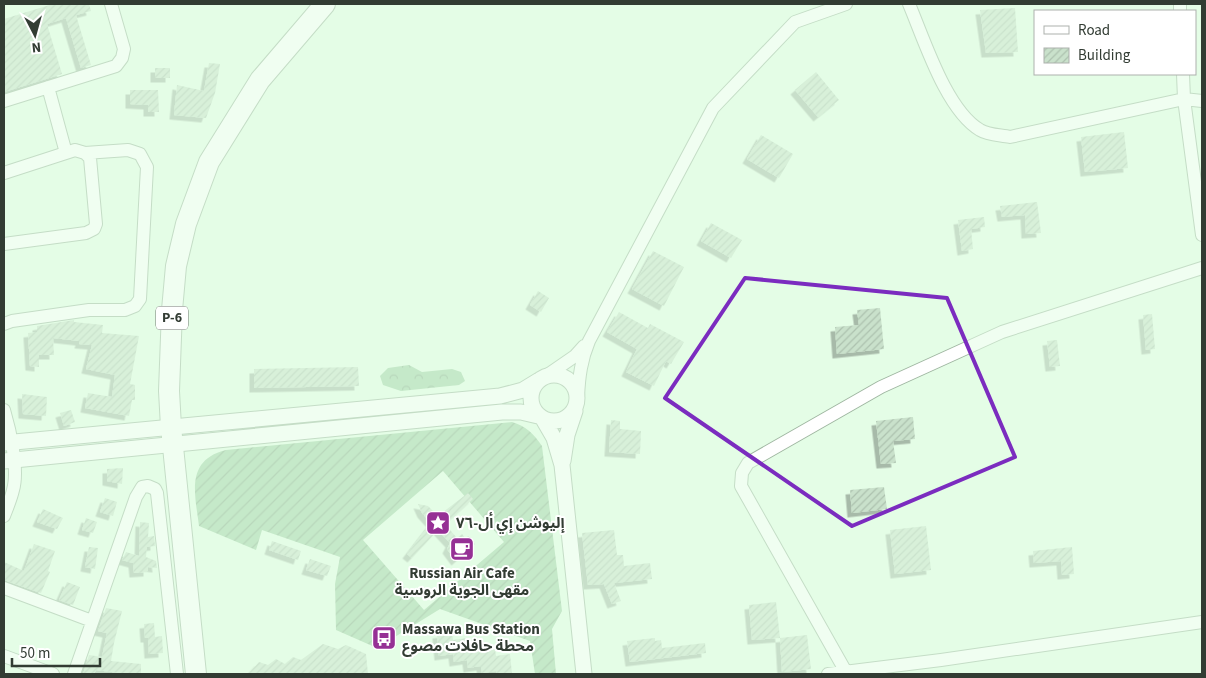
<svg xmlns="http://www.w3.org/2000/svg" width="1206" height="678" viewBox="0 0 1206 678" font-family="'Source Sans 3','Noto Sans Arabic',sans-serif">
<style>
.forest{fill:url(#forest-crowns)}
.garden{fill:url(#garden-furrows);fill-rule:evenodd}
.building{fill:url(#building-hatch);filter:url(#shadow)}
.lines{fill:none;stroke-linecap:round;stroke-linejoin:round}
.minor-casing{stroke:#9fb6a1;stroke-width:14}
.tertiary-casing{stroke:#9fb6a1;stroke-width:17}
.trunk-casing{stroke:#9fb6a1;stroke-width:22}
.minor{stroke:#fff;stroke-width:12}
.tertiary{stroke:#fff;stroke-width:15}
.trunk{stroke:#fff;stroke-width:20}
.marked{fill:none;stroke:#7b2cbf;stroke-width:4;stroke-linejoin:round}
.labels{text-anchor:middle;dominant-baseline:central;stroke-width:4;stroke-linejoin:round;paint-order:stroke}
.shield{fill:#fff;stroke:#707670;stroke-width:1}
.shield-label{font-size:14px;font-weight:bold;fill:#323c33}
.poi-label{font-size:15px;font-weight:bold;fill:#323c33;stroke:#fff;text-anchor:start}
</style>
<defs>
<pattern id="forest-crowns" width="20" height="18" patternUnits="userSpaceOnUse" patternTransform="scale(1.25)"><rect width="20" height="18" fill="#a1d0a7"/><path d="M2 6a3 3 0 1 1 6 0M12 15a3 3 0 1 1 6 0" fill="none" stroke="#84aa89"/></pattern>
<pattern id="garden-furrows" width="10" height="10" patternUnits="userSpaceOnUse" patternTransform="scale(1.25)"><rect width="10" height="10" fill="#a1d0a7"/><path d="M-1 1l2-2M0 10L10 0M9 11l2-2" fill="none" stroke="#84aa89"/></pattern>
<pattern id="building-hatch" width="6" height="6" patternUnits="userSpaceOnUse" patternTransform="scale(1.25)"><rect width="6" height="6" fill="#c9e1cb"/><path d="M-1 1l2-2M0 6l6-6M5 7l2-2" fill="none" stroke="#adc2af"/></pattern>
<filter id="shadow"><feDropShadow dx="-4.5" dy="4.5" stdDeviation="0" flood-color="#0004"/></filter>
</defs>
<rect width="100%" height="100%" fill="#e4fde6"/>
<!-- forest -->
<path class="forest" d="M409,365l13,7 30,-3 9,3 4,9 -6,4 -58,6 -18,-6 -3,-9 8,-8z"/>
<!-- garden -->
<path class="garden" d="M512,422c14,4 22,12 30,24l20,165 -10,18 4,45h-21l-5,-33 -90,-32 -63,39 -41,-18 -1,-46 5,-27 -78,-27 -6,20 -57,-24c-4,-32 -14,-66 27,-76zM443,471l61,71 -80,68 -61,-70z"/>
<!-- building -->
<path class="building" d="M53,4h36l2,7 -15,4 15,50 -10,3 -15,-50 -19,6 15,50 -58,18v-73z
M1015,8l3,44 -32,1 -6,-43z
M209,63l11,1 -5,29 -9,25 -32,-3 3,-30 27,6z
M155,68h15v10h-15z
M816,72l23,28 -21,17 -23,-27z
M130,90h28l1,22h-11v-7l-18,-1z
M1124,132l4,36 -43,4 -4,-35z
M761,135l32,19 -14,24 -32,-19z
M1037,202l4,31 -15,1 -1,-19 -23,2 -2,-11z
M984,217l1,10 -14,2 2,20 -11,2 -4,-31z
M711,223l31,17 -11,18 -30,-17z
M653,251l31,16 -20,39 -32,-17z
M538,291l11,7 -8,14 -11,-7z
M880,308l4,41 -47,5 -2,-27 24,-2 -2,-15z
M619,312l29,16 2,-4 34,18 -13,22 -5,-3 -12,25 -28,-14 11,-23 -30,-17z
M1152,314l3,35 -9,1 -3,-35z
M74,320v2l29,3 -1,8 37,3 -9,48 5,1v15h-3l-3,16 -44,-8 3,-15 24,4 3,-22 -29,-6 6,-24 -13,-1 1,-3 -27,-3 1,17h-15v12l-9,-1 -2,-33 9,-1v-6z
M1057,340l3,26 -10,1 -3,-26z
M358,367l1,19 -105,2v-19z
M22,394l25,3 -1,19 -23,-2z
M71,410l4,12 -11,4 -4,-13z
M913,417l2,22 -22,2 3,22 -15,1 -5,-43z
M611,420l9,1v8l21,2 -1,23 -31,-2z
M123,468l-1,16 -15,-3v-12z
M884,487l3,22 -35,4 -2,-23z
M468,493l5,6 -28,25 12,14 5,-4 4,5 2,-3 7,8 -19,17 -9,-12 3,-6 -12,-13 -26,28 -5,-4 24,-31 -9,-10 -4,-9 10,2 10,10z
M105,498l12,4 -4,14 -13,-4z
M43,509l20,9 -6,11 -20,-7z
M86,518l11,4 -4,11 -11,-3z
M140,522l9,1 -1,14 6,-1 1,10 -8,1 -1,10 10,4 1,7 -9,-1v5l-14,1 -1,-10 -11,-3 4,-8 13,4z
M926,526l5,44 -36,4 -5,-44z
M614,530l3,25h6l1,11 26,-3 2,16 -38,4 7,18 -9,3 -8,-20 -16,1 -6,-52z
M272,541l29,10 -3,9 -29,-10z
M34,544l21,7 -7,20 2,1 -9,21 -37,-13v-18l20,9z
M89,547l9,1 -3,21 -10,-2z
M1072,547l2,27 -12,1 -1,-14 -27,2 -1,-12z
M310,559l21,7 -4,10 -21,-6z
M67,582l13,5 -7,18 -14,-5z
M776,602l4,36 -28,2 -3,-35z
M106,608l16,3 -8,32 -3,18 30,3v10h-13l-32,-4 -2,4h-11l6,-19 13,2 5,-24 -9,-2z
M154,623l1,14 7,-1 1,17 -14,1 -1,-16h-3l-1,-14z
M452,632l1,8 14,-2 1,7 13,-1 1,7 13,-2 1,7 14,-2 2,20h-16v-3l-14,2 -1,-7 -13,2 -1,-8 -13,2 -1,-8 -14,2 -2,-22z
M807,635l4,34 -29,3 -2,-34z
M655,638v3l6,-1 1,8 43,-5 1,10 -76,9 -3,-21z
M323,644l15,5 8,-4 20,9 2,20h-120l11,-12 9,3 8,-6 9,5 8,-7 8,3z"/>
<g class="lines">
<defs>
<path id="minor" d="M909,4c15,35 37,106 71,126 8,5 21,5 30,7l174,-38 18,2
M1180,4v7
M1183,74l1,25 18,136
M48,87l18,66
M4,101l112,-35 6,-8 2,-9 -13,-45
M4,173l71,-23 10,3 5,5 6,66 -2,5 -8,4 -82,11
M4,324l8,-3 77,-11h36l10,-4 5,-7 7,-132 -7,-13 -12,-4 -43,3
M546,376l29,-20 9,-10
M578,397c1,-20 3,-37 11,-56l124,-233 82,-86 51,-18
M4,410c6,20 15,60 9,80 -2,9 -6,18 -9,26
M4,588l88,33
M4,656l49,18
M846,672l-105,-186 1,-13 6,-10 133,-76 121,-55 200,-64
M74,674l62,-177 6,-10 6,-1 7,3 2,4 20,181
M828,674l113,-14 261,-38"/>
<path id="tertiary" d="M531 398a23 23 0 1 1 46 0a23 23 0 1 1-46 0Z
M543,419l11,19 8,27 22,209
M4,443l496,-47 23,-6 18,-11
M4,461l498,-49h19l17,4
M563,461l4,-26 8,-24"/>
<path id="trunk" d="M196,674l-25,-247 -2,-36 3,-81 4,-44 10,-42 23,-62 51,-82 65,-76"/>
</defs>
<!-- minor casing -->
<use href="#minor" class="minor-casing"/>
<!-- tertiary casing -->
<use href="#tertiary" class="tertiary-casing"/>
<!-- trunk casing -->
<use href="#trunk" class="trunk-casing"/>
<!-- minor -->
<use href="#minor" class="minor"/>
<!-- tertiary -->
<use href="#tertiary" class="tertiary"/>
<!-- trunk -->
<use href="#trunk" class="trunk"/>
</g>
<!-- marked area -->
<path d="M0 0H1206V678H0ZM745,278l202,20 68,159 -163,69 -187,-128z" fill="#e4fde6" fill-opacity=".55" fill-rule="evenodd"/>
<path class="marked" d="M745,278l202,20 68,159 -163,69 -187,-128z"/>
<!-- icons -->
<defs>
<symbol id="sight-square" viewBox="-11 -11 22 22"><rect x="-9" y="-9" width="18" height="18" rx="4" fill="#963095" stroke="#fff"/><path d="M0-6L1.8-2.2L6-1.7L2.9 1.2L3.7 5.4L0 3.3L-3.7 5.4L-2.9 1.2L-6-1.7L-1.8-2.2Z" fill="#fff"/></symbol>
<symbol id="cafe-square" viewBox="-11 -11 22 22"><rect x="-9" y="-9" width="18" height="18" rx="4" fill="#963095" stroke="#fff"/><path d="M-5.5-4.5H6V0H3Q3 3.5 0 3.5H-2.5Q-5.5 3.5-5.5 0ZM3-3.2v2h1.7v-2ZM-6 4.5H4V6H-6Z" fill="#fff"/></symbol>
<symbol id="bus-square" viewBox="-11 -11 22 22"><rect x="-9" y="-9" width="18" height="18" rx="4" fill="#963095" stroke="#fff"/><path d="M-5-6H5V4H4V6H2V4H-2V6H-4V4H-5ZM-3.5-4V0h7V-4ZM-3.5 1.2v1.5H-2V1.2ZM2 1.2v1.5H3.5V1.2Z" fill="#fff"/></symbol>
</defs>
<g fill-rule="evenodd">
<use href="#sight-square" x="424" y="509" width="28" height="28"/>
<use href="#cafe-square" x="448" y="535" width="28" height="28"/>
<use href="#bus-square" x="370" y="624" width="28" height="28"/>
</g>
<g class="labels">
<!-- shield labels -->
<rect class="shield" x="156" y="306.5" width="32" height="23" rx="4"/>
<g class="shield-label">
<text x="172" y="318">P-6</text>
</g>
<!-- poi labels -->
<g class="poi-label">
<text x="456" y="523">إليوشن إي أل-٧٦</text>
<text x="462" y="573" text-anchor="middle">Russian Air Cafe<tspan x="462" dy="17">مقهى الجوية الروسية</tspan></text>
<text x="402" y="629">Massawa Bus Station<tspan x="402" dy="17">محطة حافلات مصوع</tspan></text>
</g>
</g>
<!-- border -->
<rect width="1206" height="678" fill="none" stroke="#323c33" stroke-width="10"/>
<!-- legend -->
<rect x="1034" y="10" width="162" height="65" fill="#ffffff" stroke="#adb1ad"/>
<rect x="1044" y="26" width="25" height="8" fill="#ffffff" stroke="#adb1ad"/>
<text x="1078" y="35" font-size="15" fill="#323c33">Road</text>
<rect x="1044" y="48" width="25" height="15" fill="url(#building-hatch)" stroke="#adb1ad"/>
<text x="1078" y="60" font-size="15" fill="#323c33">Building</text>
<!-- north arrow -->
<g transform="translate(35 35) rotate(174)" stroke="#ffffff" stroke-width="4" paint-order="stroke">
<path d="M0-4L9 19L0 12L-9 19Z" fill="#323c33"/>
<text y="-8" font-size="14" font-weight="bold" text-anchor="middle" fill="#323c33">N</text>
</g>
<!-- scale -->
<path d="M12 658v8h88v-8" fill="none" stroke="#323c33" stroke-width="2.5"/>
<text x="20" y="658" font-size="15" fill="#323c33" stroke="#ffffff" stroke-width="4" paint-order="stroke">50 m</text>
</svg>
